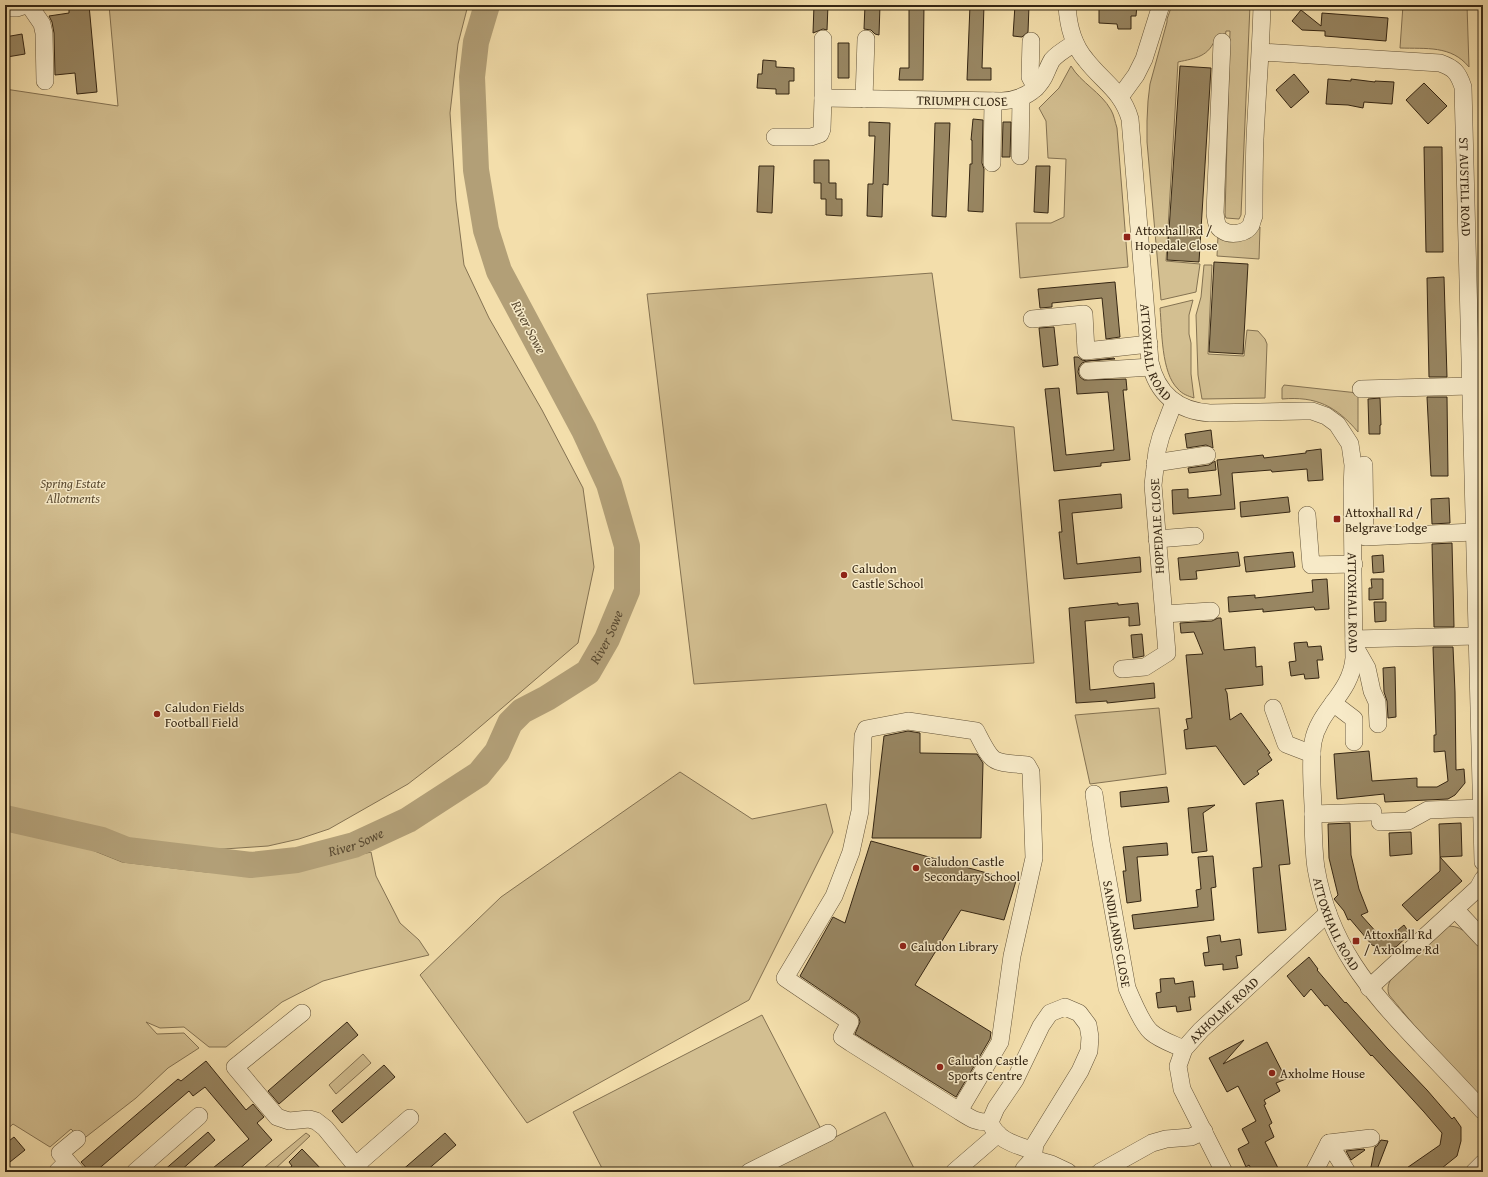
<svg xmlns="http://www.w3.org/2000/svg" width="1488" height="1177" viewBox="0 0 1488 1177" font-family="'Gentium Book Plus',serif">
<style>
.green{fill:#d3bf91;stroke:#847252}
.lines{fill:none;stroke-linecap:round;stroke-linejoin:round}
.river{stroke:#b29f77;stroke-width:26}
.building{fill:#988662;stroke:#352613}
.minor-casing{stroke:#645439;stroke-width:18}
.minor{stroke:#f7eac8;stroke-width:17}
.poi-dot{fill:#8f2418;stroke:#f7eac8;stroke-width:1.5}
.labels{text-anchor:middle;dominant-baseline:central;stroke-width:3;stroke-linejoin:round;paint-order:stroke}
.street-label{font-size:13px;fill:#352613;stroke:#f7eac8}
.poi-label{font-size:13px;fill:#352613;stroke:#f7eac8;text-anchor:start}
.park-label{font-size:13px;font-style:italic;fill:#5c4c32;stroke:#f7eac8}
.water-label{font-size:14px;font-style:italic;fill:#5a4a31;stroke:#f7eac8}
</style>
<rect width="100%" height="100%" fill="#f3deab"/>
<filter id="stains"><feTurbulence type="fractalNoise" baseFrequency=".005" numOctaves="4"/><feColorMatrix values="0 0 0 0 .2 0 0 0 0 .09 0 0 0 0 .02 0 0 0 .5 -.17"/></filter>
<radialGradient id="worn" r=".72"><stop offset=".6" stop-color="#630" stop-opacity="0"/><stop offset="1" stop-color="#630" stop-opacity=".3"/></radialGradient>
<!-- green -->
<path class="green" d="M109,5h359l-10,39 -8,69 6,88 8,64 25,53 53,92 41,78 11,79 -16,76 -118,101 -52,40 -79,45 -30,10 -31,7 -44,3h-45l-120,-26 -54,-16v-718l113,17z
M1172,5h78l-9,210 -2,4 -13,-1 -1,-3 5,-184h-4l-1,7 -9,-1c-7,20 -20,21 -38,25l-12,199 34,3 -4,28 -35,8 -14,-158v-21l1,-20 2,-17 17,-62v-3z
M1403,5h64l2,62c-18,-22 -43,-18 -69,-19z
M1071,66c10,17 30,26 40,44 3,5 4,12 6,18l11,139 -108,11 -4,-55h35l13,-6 2,-58 -18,-1 -2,-37 -7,-13 20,-20z
M1260,227l-1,32 -42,-3 1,-20c18,1 30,6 42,-9z
M1204,265h8l-4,89 36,2 3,-26 11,1 7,8 2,5 -2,54 -63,1 -4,-24 -2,-60 5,-18z
M932,273l20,147 62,7 20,236 -340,21 -47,-390z
M1193,300l-4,15v19l2,9v31l3,24c-6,-2 -12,-4 -16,-9 -17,-16 -16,-59 -18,-81z
M1284,385l74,8v39c-22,-26 -42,-36 -76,-33v-11z
M1159,708l7,66 -76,10 -15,-69z
M680,772l72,47 74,-15 7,28 -84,168 -222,123 -107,-148 81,-78z
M5,821l77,25 40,16 84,10 77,1 88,-21 5,24 24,47 19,17 10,15 -69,16 -37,10 -41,21 -56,45h-17l-25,-20 -24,1 -14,-6 11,12 27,-1 15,15 -31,20 -32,30 -54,42 -11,-11 -21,18 -37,-23 -8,7z
M1449,926c15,0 24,13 34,23v147l-6,-2 -54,-58 -34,-41c-3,-9 1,-15 6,-22z
M762,1015l59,114 -86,43h-131l-31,-60z
M363,1054l8,9 -35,31 -7,-9z
M885,1112l31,60h-150z
M306,1133l4,3 -38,36h-13z"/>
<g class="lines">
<!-- river -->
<path class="river" id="s1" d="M5,818l97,22 25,10 124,15 46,-5 57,-15 54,-25 71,-46 18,-22 13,-29 12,-12 25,-13 41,-26 19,-33 20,-48v-45l-18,-62 -25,-54 -85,-159 -13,-41 -10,-60 -4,-93 4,-35 11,-37"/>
</g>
<!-- building -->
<path class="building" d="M89,5l8,87 -20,2 -2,-21 -20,2 -1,-42 -2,-11 -3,-6 20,-3v-6z
M814,5h14l-1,25 -4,-1 -10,4z
M865,5h15l-1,30 -4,-1 -4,-4 -7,-1z
M909,5h15l-1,75h-24l1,-12h9z
M970,5h14l-2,63h9v12h-24z
M1015,5l14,1 -1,26 -6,5 -9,-1z
M1104,5h33l-1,11h-5v13h-13l-1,-5 -18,-1v-14h5z
M1301,10l20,16 1,-13 66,5 -2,23 -61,-5v-5l-23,-1 -10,-9z
M22,34l3,20 -18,3 -2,-20z
M838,43h11v35h-11z
M763,60l13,1v6l18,1v13h-5v13h-13v-5l-19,-1 1,-14h4z
M1180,66l31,2 -12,194 -32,-2z
M1294,74l15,18 -18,16 -15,-18z
M1328,79l23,2v-2l24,3v-1l19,1 -2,22 -28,-2 -1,6 -15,-3 -22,-1z
M1424,83l23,23 -19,18 -22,-24z
M973,119l10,1 -1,43 2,6 -1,43 -15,-1 2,-47h2v-24h-1z
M869,122l21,1 -2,62 -5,-1 -1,33 -15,-1 1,-32h5l2,-48h-6z
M1003,122h8l-1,35h-8z
M935,123h15l-4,94 -14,-1z
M1424,147h18l1,105h-17z
M814,160h15v23h7v16h6v17l-16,-1v-16h-5v-16h-7z
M759,166h15l-2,47 -15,-1z
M1036,166h14l-2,47 -14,-1z
M1214,262l34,2 -5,90 -34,-2z
M1444,277l3,100h-18l-2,-99z
M1115,282l5,55 -14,2 -4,-41 -50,5v4l-12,1 -2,-19z
M1054,327l4,38 -15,2 -4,-39z
M1074,357h4l4,3 5,1 27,-3 1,1 -28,2 -5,2 -3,4 -1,5 2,5 4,3 42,-1 1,11h-4l7,70 -29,3v3l-47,5 -9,-82 14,-1 7,67 48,-5 -6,-58 -31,2z
M1427,397h20l1,79h-17z
M1380,398l1,27h-1v9h-11l-1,-35z
M1211,430l2,18 -7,-3 -19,3 -2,-14z
M1321,449l2,31 -15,1 -1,-12 -35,3 -1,-2 -39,3 3,36 -62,5 -1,-24 16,-1v9l33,-3 -4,-35 46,-5 1,3 42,-5v-2z
M1215,461l1,9 -27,3 -1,-5 21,-3z
M1121,494l1,14 -50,5 5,51 63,-7 1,15 -77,7 -5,-47h3l-3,-32z
M1288,497l2,15 -49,5 -1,-15z
M1449,498l1,25 -18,1 -1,-25z
M1452,543l2,84h-20l-2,-83z
M1238,552l2,14 -44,5 1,8 -17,1 -2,-22z
M1293,552l2,15 -49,5 -2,-15z
M1383,555l1,17 -11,1 -1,-17z
M1327,579l2,30 -14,1 -1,-3 -51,5v-3l-34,3 -1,-15 27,-2v3l58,-6 -1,-12z
M1371,579h12v20l-14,1v-12h3z
M1374,602h12v19l-11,1z
M1118,603v2l20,-2 2,22 -11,1v-9l-44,4 5,69 64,-7 1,15 -48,5v-2l-31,2 -7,-95z
M1218,618h3l3,32 31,-3 1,20 6,-1 1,19 -38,4 2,4 3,27 11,-7 29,40 -2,1 4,6 -15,11 2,3 -15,11 -28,-39 -30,3 -2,-19 4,-1 -2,-10 6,-1 -6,-63 17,-1 -9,-22 -13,1 -1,-10 32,-2z
M1142,634l2,22 -11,2 -2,-23z
M1307,642l1,5 13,-1 2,14h-6l2,18 -14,1 -1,-5 -13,2 -2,-14 7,-1 -2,-18z
M1433,647h20l2,45 1,78 8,-1 1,14 -10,12 -7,4 -63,3 -1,-8 -47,5 -3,-45 35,-3 3,30 45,-3v9h20l11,-6 -3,-30 -11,1v-17h2z
M1395,667l1,50 -8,1 -1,-17 -3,-9 -1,-24z
M908,731l12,2v20l57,1 6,9 -2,75h-109l12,-102z
M1167,787l2,15 -48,5 -1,-15z
M1283,800l7,64 -11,1 7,65 -28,3 -5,-65 9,-1 -6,-64z
M1215,805l-12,8 4,38 -15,2 -4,-45z
M1350,823l1,32 8,34 9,23 -7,3 17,19 14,1 12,-10 6,9 -14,13 -13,1 -11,-3 -22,-26 -2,1 -4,-9 -10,-12 4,-4 -9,-37 -1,-34z
M1461,823l1,33 -22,1 -1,-33z
M1411,832l1,22 -22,2 -1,-23z
M871,841l145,40 -12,39 -43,-10 -46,75 76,47 -1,7 -34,58 -101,-63 5,-12 -1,-4 -3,-4 -56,-38 33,-59 12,6z
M1167,843l1,12 -31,2 4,44 -14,2 -4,-32h3l-3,-24z
M1213,856l3,31 -5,1 3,32 -80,9 -2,-14 66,-8 -2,-17 5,-1 -3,-32z
M1440,857l22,24 -45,40 -15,-16 38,-34z
M1220,935l1,7 19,-3 2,16 -6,1 2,12 -15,2v-6l-18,2 -2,-13 6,-1 -2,-15z
M1309,957l9,12 -1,1 28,33 1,-1 41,46 40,42 25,29 2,-2 7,10v14l-4,15 -20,16h-36l39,-27 2,-12 -18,-21 -52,-57 -1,1 -44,-51 -2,1 -14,-17 -7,8 -17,-21z
M1174,978l1,6 18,-3 2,16h-6l2,13 -14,2 -1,-6 -18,2 -2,-15 5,-1 -1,-13z
M347,1022l11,13 -79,69 -11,-13z
M1244,1040l-21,24 44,-22 19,37 -10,4 4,8 -16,9 2,4 -2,1 8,18 -3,2 5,12 -9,5 13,26 -8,4h-17l-4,-7 -3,2 -8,-18 11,-6 -7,-14 14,-8 -18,-35 -11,6 -18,-34z
M206,1061l40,49 7,-6 11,13 -7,6 15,17 -36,32h-28l41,-33 -44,-52 -12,9 -4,-5 -94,81h-5l-9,-10 97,-83 3,2z
M384,1065l11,12 -53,46 -10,-12z
M208,1132l7,8 -36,32h-17z
M445,1133l11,12 -31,27h-25z
M14,1137l11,13 -20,16v-22z
M1381,1140l7,1 -12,31h-6l5,-25 2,-1z
M302,1149l22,23h-39l7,-6 -3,-4z
M1364,1149l1,1 -14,10 -5,-9z"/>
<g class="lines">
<defs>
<g id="minor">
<path d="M29,5l13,19 2,9 1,48"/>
<path id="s2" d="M1067,5c1,20 6,40 19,55 17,22 36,31 44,59l20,243c7,32 28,49 60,51l93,-2h9l14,5 11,8 13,20 3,21 -1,24 2,169c-3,36 -35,51 -41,84 -3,20 -1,42 0,63 0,21 0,42 3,63 13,76 52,121 103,175 21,22 43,45 64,68"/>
<path d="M5,8h12l9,-3"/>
<path id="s3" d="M823,39v59l179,3c18,-1 33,-8 42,-24 3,-6 5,-12 8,-17 6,-7 15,-12 23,-17"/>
<path d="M1031,41l-1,36 6,11"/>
<path d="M1222,42l-7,171c1,6 1,14 7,17 8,6 24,4 29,-5 1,-3 2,-7 3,-9 0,-26 0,-51 1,-77 2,-45 6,-89 7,-134"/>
<path id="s4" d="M1261,52l179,11c14,5 18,9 23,24l20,775"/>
<path d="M1120,97l16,-22 8,-16 17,-54"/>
<path d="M864,99l2,-60"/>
<path d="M775,137h36l9,-3 2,-5 1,-31"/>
<path d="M1020,156l1,-58"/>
<path d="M992,163l1,-62"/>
<path d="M1032,319l52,-5 2,37 63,-7"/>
<path d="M1088,371l63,-4"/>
<path d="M1361,389l109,-3"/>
<path d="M1155,463l52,-8"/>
<path d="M1364,465l1,72 109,-5"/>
<path d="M1307,515l4,50 43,-1"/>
<path d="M1157,539l38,-3"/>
<path d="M1164,614l47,-3"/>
<path d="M1354,639l123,-3"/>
<path d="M1355,647l12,21 5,23 5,11 1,22"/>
<path d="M1122,669l23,-2 22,-14 -14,-168 4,-34 4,-15 13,-34"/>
<path d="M1333,703l21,16v23"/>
<path d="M1273,708l13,36 26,10"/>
<path id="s5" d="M1094,794l7,48 26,146c5,12 15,36 24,44 9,8 22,12 33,17"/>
<path d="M1313,814l60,-2"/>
<path d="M1380,822l28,-1 20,-11 53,-2"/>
<path d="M1455,909l28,30"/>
<path d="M1369,988l109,-100 5,-9"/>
<path d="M302,1013l-67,54 42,50 12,4 20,-2 7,2 9,7 36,44"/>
<path d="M959,1111l41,-69 12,-86 22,-98 -3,-86 -4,-7c-37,-3 -34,-1 -51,-34l-68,-10 -42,8 -3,7 -3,75 -9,41 -17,44 -49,82 65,44 -8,15 9,6 108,68c11,7 18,12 31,11"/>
<path d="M1329,1143l42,-5"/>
<path d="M1033,1159l2,-15 45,-73 9,-20 1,-14 -2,-12 -9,-12 -14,-6 -15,6 -9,13 -26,54 -19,28 -6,14c7,19 27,23 44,29"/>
<path d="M355,1166l55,-48"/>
<path d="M57,1172l10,-10"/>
<path d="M76,1172l-16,-19 17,-14"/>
<path d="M135,1172l64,-56"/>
<path d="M749,1172l79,-39"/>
<path d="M954,1172l44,-38"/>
<path d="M1023,1172l1,-3 9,-10 18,5 17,8"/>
<path d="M1100,1172l52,-29 14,-4 25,-2 13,-6"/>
<path id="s6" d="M1224,1172l-42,-83 -4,-23 6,-17 17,-19 127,-117"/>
<path d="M1314,1172l15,-29 18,29"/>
<path d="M1474,1172l9,-9"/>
</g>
</defs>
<!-- minor casing -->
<use href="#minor" class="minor-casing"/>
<!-- minor -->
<use href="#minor" class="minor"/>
</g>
<!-- markers -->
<g class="poi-dot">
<rect x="1123" y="233" width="8" height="8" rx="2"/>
<rect x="1333" y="515" width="8" height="8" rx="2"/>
<circle cx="844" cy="575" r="4"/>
<circle cx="157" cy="714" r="4"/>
<circle cx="916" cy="868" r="4"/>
<rect x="1352" y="937" width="8" height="8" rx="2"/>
<circle cx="903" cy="946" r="4"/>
<circle cx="940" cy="1067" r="4"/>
<circle cx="1272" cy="1073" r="4"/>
</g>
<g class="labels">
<!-- street labels -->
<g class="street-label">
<text stroke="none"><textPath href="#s3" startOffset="198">TRIUMPH CLOSE</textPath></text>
<text stroke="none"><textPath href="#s4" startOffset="314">ST AUSTELL ROAD</textPath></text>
<text stroke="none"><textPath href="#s2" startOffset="369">ATTOXHALL ROAD</textPath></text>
<text transform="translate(1157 526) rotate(-93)">HOPEDALE CLOSE</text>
<text stroke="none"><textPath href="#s2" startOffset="776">ATTOXHALL ROAD</textPath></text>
<text stroke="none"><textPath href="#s2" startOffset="1112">ATTOXHALL ROAD</textPath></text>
<text stroke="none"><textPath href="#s5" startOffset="142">SANDILANDS CLOSE</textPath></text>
<text stroke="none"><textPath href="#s6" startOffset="190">AXHOLME ROAD</textPath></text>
</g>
<!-- poi labels -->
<g class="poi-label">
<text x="1135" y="230">Attoxhall Rd /<tspan x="1135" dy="15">Hopedale Close</tspan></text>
<text x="1345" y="512">Attoxhall Rd /<tspan x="1345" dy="15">Belgrave Lodge</tspan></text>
<text x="852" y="568">Caludon<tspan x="852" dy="15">Castle School</tspan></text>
<text x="165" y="707">Caludon Fields<tspan x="165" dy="15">Football Field</tspan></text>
<text x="924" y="861">Caludon Castle<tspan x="924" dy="15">Secondary School</tspan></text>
<text x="1364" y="934">Attoxhall Rd<tspan x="1364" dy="15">/ Axholme Rd</tspan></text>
<text x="911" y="946">Caludon Library</text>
<text x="948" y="1060">Caludon Castle<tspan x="948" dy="15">Sports Centre</tspan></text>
<text x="1280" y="1073">Axholme House</text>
</g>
<!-- park labels -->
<g class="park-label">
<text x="73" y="483">Spring Estate<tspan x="73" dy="15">Allotments</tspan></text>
</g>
<!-- water labels -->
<g class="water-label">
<text transform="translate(529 327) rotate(62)">River Sowe</text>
<text stroke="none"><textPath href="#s1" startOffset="694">River Sowe</textPath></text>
<text stroke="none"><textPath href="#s1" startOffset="359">River Sowe</textPath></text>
</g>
</g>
<!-- margin -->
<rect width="1488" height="1177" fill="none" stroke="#f3deab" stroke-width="20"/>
<rect x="6" y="6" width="1476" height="1165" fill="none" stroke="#352613" stroke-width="2"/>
<rect x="10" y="10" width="1468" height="1157" fill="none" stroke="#352613"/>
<rect width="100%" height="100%" filter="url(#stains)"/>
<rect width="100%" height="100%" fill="url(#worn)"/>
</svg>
